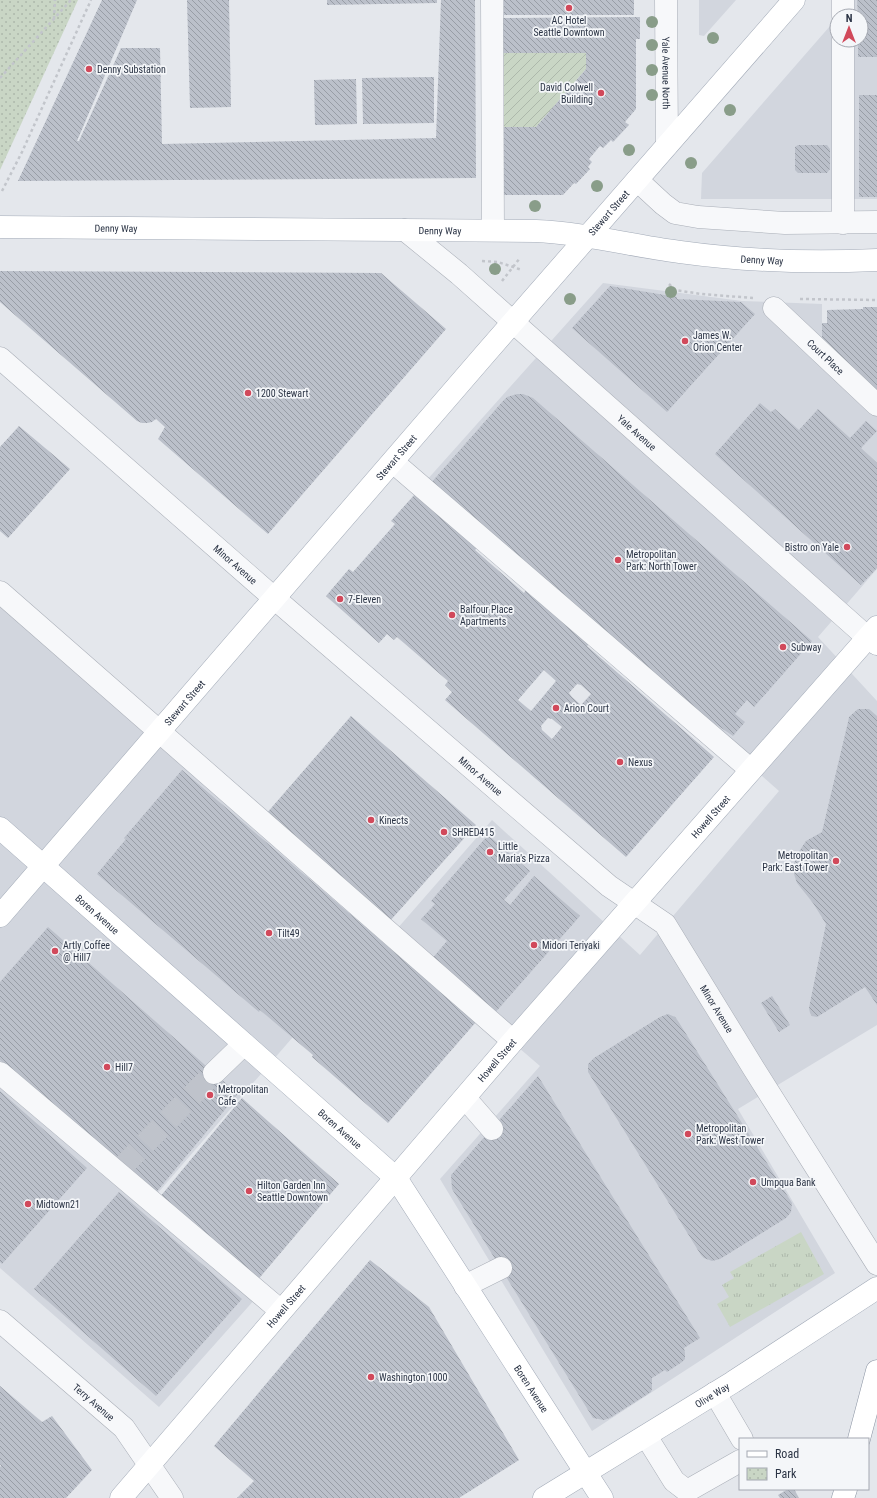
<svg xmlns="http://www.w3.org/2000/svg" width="877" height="1498" viewBox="0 0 877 1498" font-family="'Roboto Condensed',sans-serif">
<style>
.built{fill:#d2d6de}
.grass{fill:url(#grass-tufts)}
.park{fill:url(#park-dots)}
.garden{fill:url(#garden-furrows)}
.building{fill:url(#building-back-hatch);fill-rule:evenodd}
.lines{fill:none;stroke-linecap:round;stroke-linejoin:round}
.minor-tunnel{stroke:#bfc3cb;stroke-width:22;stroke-dasharray:22 11;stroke-linecap:butt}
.minor-casing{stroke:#a9aeb7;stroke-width:23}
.major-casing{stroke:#a3abb8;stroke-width:23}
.highway-casing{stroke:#8b94a3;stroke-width:23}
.path{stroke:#c2c5cb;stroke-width:2.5;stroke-dasharray:3 3;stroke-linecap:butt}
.minor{stroke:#f7f8fa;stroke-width:22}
.major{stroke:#fff;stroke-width:22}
.highway{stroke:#fff;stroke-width:22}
.tree{fill:#899d89}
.poi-dot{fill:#d1495b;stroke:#f4f6f9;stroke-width:1.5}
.labels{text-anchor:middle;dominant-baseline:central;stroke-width:3.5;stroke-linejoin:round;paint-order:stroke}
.poi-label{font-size:10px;fill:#2b3445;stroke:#f4f6f9;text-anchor:start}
.street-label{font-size:10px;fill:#2b3445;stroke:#f4f6f9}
</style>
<defs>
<pattern id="grass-tufts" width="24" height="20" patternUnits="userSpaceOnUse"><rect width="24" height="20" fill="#c9d6c5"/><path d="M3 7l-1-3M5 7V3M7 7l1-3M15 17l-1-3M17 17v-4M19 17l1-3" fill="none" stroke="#adb8ab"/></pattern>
<pattern id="park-dots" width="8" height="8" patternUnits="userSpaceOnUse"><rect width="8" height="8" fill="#c9d6c5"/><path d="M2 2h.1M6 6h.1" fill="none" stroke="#adb8ab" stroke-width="1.8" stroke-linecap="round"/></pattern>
<pattern id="garden-furrows" width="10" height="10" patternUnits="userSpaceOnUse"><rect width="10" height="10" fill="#c9d6c5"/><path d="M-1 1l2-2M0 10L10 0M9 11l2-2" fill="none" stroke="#adb8ab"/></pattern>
<pattern id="building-back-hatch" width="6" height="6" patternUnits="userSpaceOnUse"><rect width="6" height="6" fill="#bbc0ca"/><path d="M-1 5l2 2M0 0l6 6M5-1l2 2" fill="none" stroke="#989da6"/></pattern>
</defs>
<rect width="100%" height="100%" fill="#e4e7ec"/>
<!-- built -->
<path class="built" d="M699,0h37l-32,36 -5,-1z
M852,0h25v199h-176l1,-26 135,-155v22h24v-24h-22z
M603,283l139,18 80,3v45l55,47v173l-59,68 59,64v324l-139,84 97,164 -243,158 -152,-252 100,-113 -150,-129 102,-117 148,135 139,-164 -230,-203 -123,-107z
M0,598l383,335 -233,269 107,95 -98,110 -159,-139z"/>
<!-- grass -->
<path class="grass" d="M801,1232l23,42 -94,53 -13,-23 12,-7 -7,-12 12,-7 -4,-6z"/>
<!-- park -->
<path class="park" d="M0,0h78l-78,170z"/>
<!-- garden -->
<path class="garden" d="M503,53h83v16l-50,58h-32z"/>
<!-- building -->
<path class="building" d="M102,0h35l-60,141h2l42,-93h39l2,96 274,-6 5,-138h34l1,178 -458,3z
M187,0h42l2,107 -41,1z
M327,0h110v3l-110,2z
M504,0h130v15h-130z
M857,0h20v57h-19v-17h3v-24h-3z
M640,17v22h-4v70l-11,13 4,3 -16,17 -2,-2 -8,8 -3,-2 -11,13 3,3 -4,5 2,2 -14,15 -2,-1 -11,12h-59v-68h32l50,-58v-16h-83v-35z
M434,77v46l-71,1 -1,-46z
M356,79l1,45 -42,1 -1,-45z
M859,95h18v102h-18z
M798,145h29l3,4v20l-3,4h-29l-3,-3v-23z
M0,271l381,2 65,56 -178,205 -110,-95 7,-12 -9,-8 -4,3 -5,1h-5l-5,-2 -137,-119z
M610,286l67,11v2l64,3 14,12 -88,98 -95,-84z
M863,307h14v89l-55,-51v-22h5v-13l36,-1z
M517,394h6l10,4 279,243 -58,66 -7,-7 -12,14 10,8 -12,14 -64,-44 -239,-208 73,-83 4,-4z
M760,403l11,9 4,-3 24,21 19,-21 32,29 16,-17 11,10 -16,17 16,15v105l-16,17 -146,-131z
M19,426l51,43 -62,69 -8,-7v-84z
M415,494l62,54 -2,2 49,43 2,-3 63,54 -2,2 127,111 -88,100 -181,-157 7,-8 -7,-7 3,-4 -51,-44 -3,3 -7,-6 -8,9 -53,-47 23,-27 4,3 42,-48 -4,-3zM544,670l12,11 -25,30 -13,-11zM577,684l4,1 10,9 -10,11 -9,-8 -3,-4zM548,718l4,1 10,8 -10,12 -10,-9 -1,-4z
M858,709h11l8,7v289l-12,-18 -48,30 -5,-1 -2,-3 -1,-5 17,-84 -13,-21 -16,-20 -3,-9v-9l2,-9 10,-15 16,-9 26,-110 1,-5z
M351,716l125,109 -87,97 -123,-108z
M182,770l294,252 -88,101 -76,-66 1,-2 -53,-45 -1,2 -162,-138 29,-35 -2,-1z
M488,835l42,36 -26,29 6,5 24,-29 46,40 -87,99 -62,-55 16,-19 -26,-22 14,-15 -4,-3z
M48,927l190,167 -84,101 -154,-135v-78z
M772,996l18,29 -11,7 -18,-29z
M668,1014l7,3 3,4 114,182 -1,9 -5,6 -66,41 -8,2 -8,-3 -3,-3 -113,-183v-8l6,-6 66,-41z
M538,1076l162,262 -16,10 1,5v6l-3,3 -15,10 -2,-2 -13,8v11l-1,3 -41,26 -6,2 -11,-2 -141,-229 -1,-14z
M0,1091l87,77 -85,96 -2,-2z
M242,1098l97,86 -83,98 -97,-84z
M119,1192l123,107 -86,97 -122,-107z
M370,1260l59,47 90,153 -60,38h-222l17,-17 -40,-35z
M0,1386l42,36 10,-6 40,54 -26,28h-66v-31l1,-1 -1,-2z
M788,1489h6l5,9h-19l-2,-3z"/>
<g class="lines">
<!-- minor-tunnel -->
<path class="minor-tunnel" d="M122,1167l92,-94"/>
<defs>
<g id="minor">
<path d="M492,0l1,230"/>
<path id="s1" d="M666,0l1,145"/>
<path d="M843,16v-16"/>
<path d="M843,40v183"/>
<path d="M637,180l26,24 12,9 23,4 87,6 92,-1"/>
<path id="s2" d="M405,230l54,44 409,364"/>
<path id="s3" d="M774,308l103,97"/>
<path id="s4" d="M0,358l274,240 335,288 56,38 89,145 123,195"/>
<path d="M393,462l358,308"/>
<path d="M0,592l513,449"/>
<path d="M0,1073l281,238"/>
<path d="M214,1073l30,-29"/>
<path d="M465,1098l27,31"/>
<path d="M465,1286l36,-18"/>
<path id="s5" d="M0,1321l124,107 48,70"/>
<path d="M715,1393l27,46"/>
<path d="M646,1436l28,45 13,10 53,-30"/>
</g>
<g id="major">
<path id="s6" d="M0,227l536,4c49,2 96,15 144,21 65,9 131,11 197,8"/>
<path id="s7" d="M0,828l396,350 206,320"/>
<path id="s8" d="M0,916l486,-563 308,-353"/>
<path id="s9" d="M121,1498l392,-457 364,-414"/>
<path id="s10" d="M544,1498l189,-116 144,-94"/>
</g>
<path id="highway" d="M868,638l9,6
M859,1439l18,-68
M843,1498l3,-9"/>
</defs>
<!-- minor casing -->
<use href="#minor" class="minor-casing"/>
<!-- major casing -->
<use href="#major" class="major-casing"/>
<!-- highway casing -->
<use href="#highway" class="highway-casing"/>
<!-- path -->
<path class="path" d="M54,19l1,-19
M0,78l71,-78
M2,191l20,-39 69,-152
M482,261l16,1 24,8
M502,281l18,-23
M669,284l6,6 26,4 52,4
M800,299l77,1"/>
<!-- minor -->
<use href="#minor" class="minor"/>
<!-- major -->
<use href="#major" class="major"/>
<!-- highway -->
<use href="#highway" class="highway"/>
</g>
<!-- trees -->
<g class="tree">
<circle cx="652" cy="22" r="6"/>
<circle cx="713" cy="38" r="6"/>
<circle cx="652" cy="45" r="6"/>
<circle cx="652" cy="70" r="6"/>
<circle cx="652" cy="95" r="6"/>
<circle cx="730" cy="110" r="6"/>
<circle cx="629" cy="150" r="6"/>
<circle cx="691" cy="163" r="6"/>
<circle cx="597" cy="186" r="6"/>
<circle cx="535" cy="206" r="6"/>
<circle cx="495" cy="269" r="6"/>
<circle cx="671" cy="292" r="6"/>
<circle cx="570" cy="299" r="6"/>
</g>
<!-- markers -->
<g class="poi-dot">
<circle cx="569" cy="8" r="4"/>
<circle cx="89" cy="69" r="4"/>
<circle cx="601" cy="93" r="4"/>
<circle cx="685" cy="341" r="4"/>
<circle cx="248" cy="393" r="4"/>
<circle cx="847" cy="547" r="4"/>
<circle cx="618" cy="560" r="4"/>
<circle cx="340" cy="599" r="4"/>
<circle cx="452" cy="615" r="4"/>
<circle cx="783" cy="647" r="4"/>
<circle cx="556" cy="708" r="4"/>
<circle cx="620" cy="762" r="4"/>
<circle cx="371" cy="820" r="4"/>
<circle cx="444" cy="832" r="4"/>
<circle cx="490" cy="852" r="4"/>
<circle cx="836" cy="861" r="4"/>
<circle cx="269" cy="933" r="4"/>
<circle cx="534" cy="945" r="4"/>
<circle cx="55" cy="951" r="4"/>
<circle cx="107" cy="1067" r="4"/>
<circle cx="210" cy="1095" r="4"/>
<circle cx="688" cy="1134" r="4"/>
<circle cx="753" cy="1182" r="4"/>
<circle cx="249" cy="1191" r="4"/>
<circle cx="28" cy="1204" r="4"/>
<circle cx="371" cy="1377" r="4"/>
</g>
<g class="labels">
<!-- poi labels -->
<g class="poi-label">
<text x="569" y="20" text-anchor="middle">AC Hotel<tspan x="569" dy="12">Seattle Downtown</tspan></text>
<text x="97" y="69">Denny Substation</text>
<text x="593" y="87" text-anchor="end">David Colwell<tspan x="593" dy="12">Building</tspan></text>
<text x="693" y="335">James W.<tspan x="693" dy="12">Orion Center</tspan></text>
<text x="256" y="393">1200 Stewart</text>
<text x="839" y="547" text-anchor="end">Bistro on Yale</text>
<text x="626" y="554">Metropolitan<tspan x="626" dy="12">Park: North Tower</tspan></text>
<text x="348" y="599">7-Eleven</text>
<text x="460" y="609">Balfour Place<tspan x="460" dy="12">Apartments</tspan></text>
<text x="791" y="647">Subway</text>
<text x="564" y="708">Arion Court</text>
<text x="628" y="762">Nexus</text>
<text x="379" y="820">Kinects</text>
<text x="452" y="832">SHRED415</text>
<text x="498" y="846">Little<tspan x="498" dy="12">Maria's Pizza</tspan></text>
<text x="828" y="855" text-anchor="end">Metropolitan<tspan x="828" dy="12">Park: East Tower</tspan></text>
<text x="277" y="933">Tilt49</text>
<text x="63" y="945">Artly Coffee<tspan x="63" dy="12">@ Hill7</tspan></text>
<text x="542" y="945">Midori Teriyaki</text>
<text x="115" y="1067">Hill7</text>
<text x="218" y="1089">Metropolitan<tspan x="218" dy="12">Cafe</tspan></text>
<text x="696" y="1128">Metropolitan<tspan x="696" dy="12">Park: West Tower</tspan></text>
<text x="761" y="1182">Umpqua Bank</text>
<text x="257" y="1185">Hilton Garden Inn<tspan x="257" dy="12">Seattle Downtown</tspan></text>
<text x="36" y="1204">Midtown21</text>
<text x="379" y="1377">Washington 1000</text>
</g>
<!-- street labels -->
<g class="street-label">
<text stroke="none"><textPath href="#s1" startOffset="73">Yale Avenue North</textPath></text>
<text stroke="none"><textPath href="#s8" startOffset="930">Stewart Street</textPath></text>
<text stroke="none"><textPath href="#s6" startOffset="116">Denny Way</textPath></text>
<text stroke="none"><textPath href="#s6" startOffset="440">Denny Way</textPath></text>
<text stroke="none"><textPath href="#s6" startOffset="764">Denny Way</textPath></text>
<text stroke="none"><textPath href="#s3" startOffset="71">Court Place</textPath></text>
<text stroke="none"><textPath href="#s2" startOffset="308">Yale Avenue</textPath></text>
<text stroke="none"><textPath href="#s8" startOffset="606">Stewart Street</textPath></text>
<text stroke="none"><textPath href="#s4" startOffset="313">Minor Avenue</textPath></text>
<text stroke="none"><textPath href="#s8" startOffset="282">Stewart Street</textPath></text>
<text stroke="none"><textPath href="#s4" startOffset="637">Minor Avenue</textPath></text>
<text stroke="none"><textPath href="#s9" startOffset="901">Howell Street</textPath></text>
<text stroke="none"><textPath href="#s7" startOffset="130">Boren Avenue</textPath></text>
<text stroke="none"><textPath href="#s4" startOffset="973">Minor Avenue</textPath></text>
<text stroke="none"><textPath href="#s9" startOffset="577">Howell Street</textPath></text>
<text stroke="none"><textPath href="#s7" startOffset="454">Boren Avenue</textPath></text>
<text stroke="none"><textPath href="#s9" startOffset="253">Howell Street</textPath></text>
<text stroke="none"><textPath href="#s7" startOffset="779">Boren Avenue</textPath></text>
<text stroke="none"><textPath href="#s10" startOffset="197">Olive Way</textPath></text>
<text stroke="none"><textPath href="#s5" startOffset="124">Terry Avenue</textPath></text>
</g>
</g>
<!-- legend -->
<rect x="739" y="1438" width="130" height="52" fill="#f4f6f9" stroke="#a4a8b1"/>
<rect x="747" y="1451" width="20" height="6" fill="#ffffff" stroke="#a4a8b1"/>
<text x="775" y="1458" font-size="12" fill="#2b3445">Road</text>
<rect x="747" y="1468" width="20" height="12" fill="url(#park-dots)" stroke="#a4a8b1"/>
<text x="775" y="1478" font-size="12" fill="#2b3445">Park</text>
<!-- north arrow -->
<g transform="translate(849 28)"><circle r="19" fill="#f4f6f9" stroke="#a4a8b1"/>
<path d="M0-3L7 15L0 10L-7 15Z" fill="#d1495b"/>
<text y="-6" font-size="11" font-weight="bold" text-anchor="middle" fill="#2b3445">N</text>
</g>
</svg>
